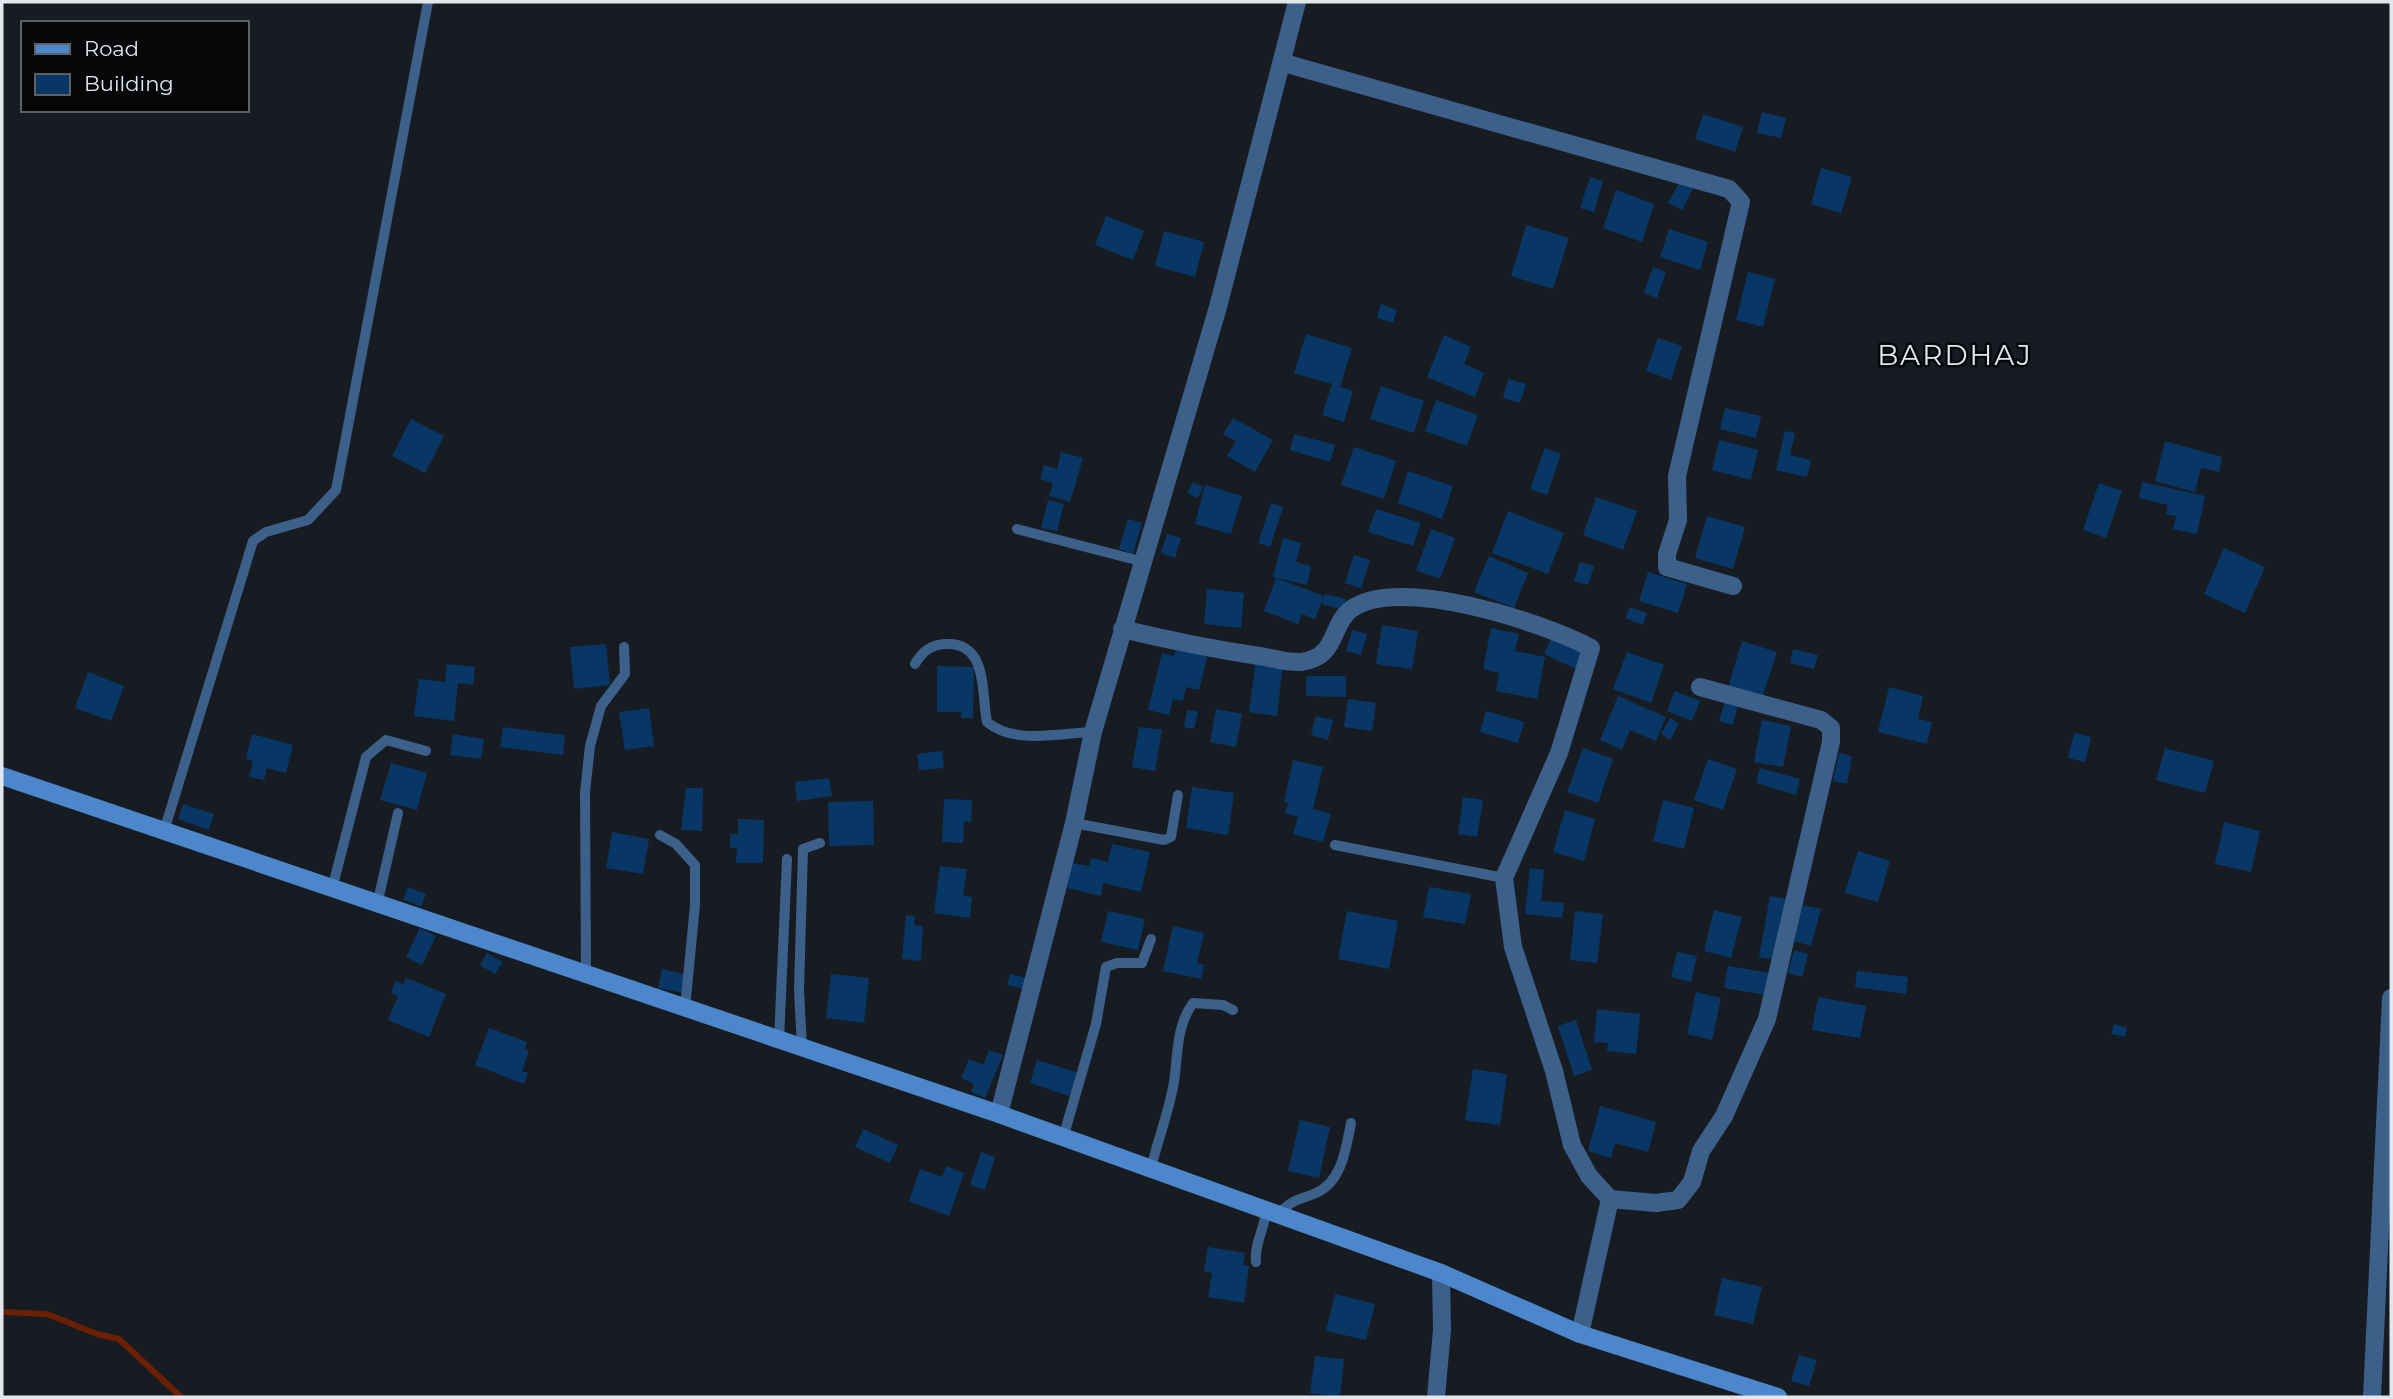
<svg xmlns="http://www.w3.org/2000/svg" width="2393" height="1399" viewBox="0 0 2393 1399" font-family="Montserrat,sans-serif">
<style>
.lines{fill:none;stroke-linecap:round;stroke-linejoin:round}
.stream{stroke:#6d1f02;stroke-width:6}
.building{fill:#093765}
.lane{stroke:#3c608a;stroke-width:10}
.street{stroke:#3c608a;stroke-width:18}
.secondary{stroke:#4b87ca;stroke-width:18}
.labels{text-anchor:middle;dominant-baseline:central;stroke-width:5;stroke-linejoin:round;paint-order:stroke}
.quarter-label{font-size:28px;letter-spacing:2px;fill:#e3e7ec;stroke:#050709}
</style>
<rect width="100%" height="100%" fill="#171c23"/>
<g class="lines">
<!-- stream -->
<path class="stream" d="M2,1312l45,2 50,20 22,5 62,58"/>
</g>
<!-- building -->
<path class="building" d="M1762,112l24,6 -5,20 -24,-5z
M1703,114l40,13 -8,25 -40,-13z
M1821,168l31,9 -11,36 -30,-9z
M1590,177l13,4 -9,31 -14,-4z
M1680,181l13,7 -11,22 -14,-7z
M1616,190l38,14 -12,38 -39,-14z
M1106,216l38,15 -11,29 -38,-15z
M1526,225l43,13 -16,51 -42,-13z
M1669,229l39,13 -8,28 -40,-13z
M1164,231l40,11 -9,35 -40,-11z
M1653,267l13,5 -9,26 -13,-5z
M1748,272l27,7 -12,48 -27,-7z
M1381,304l16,6 -4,13 -16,-5z
M1306,334l46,14 -12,39 13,4 -9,31 -22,-7 10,-31 -38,-11z
M1444,335l27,12 -7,17 20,9 -9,24 -48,-20z
M1658,338l24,8 -11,34 -25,-9z
M1508,379l18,5 -6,19 -17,-5z
M1381,386l43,15 -10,32 -44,-14z
M1436,400l42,15 -11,31 -42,-15z
M1725,408l36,8 -5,22 -36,-9z
M1233,418l40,22 -18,32 -28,-16 9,-15 -13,-7z
M411,419l33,17 -19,37 -33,-17z
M1785,431l10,2 -5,22 21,5 -4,17 -31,-7z
M1294,434l41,11 -5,17 -40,-12z
M1719,440l39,10 -7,30 -39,-10z
M2165,441l57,16 -3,15 -18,-4 -6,24 -40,-11z
M1354,447l42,14 -12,38 -43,-14z
M1545,448l16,6 -14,41 -17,-6z
M1061,452l22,6 -13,44 -21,-6 4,-13 -13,-4 4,-14 13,4z
M1408,471l45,15 -11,33 -44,-16z
M1193,482l10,5 -5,11 -11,-5z
M2142,482l63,14 -8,38 -24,-5 3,-13 -10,-2 2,-9 -29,-7z
M2099,483l23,8 -16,47 -23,-8z
M1205,485l37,11 -11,38 -36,-10z
M1596,497l41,14 -14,39 -40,-15z
M1048,500l16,4 -7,27 -16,-3z
M1271,503l12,4 -13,40 -12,-4z
M1376,509l45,14 -8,23 -45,-14z
M1508,511l56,22 -16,41 -56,-21z
M1707,516l38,11 -12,42 -38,-11z
M1128,519l14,4 -9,31 -14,-5z
M1431,529l24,9 -15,41 -24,-9z
M1167,534l14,4 -6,20 -14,-5z
M1283,538l18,5 -5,19 15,4 -4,19 -34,-8z
M2224,548l41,19 -20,46 -41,-19z
M1354,555l16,5 -9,28 -16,-5z
M1489,556l39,17 -14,35 -40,-16z
M1580,562l14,4 -6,19 -14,-4z
M1648,572l39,12 -9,29 -39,-12z
M1276,578l48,18 -9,23 -13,-5 -4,10 -34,-13z
M1207,589l37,4 -3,35 -37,-4z
M1325,594l21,5 -3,11 -21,-6z
M1630,607l17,6 -4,12 -18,-7z
M1382,625l36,6 -6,38 -36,-5z
M1491,628l28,6 -4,17 30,6 -8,42 -41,-8 3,-18 -16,-4z
M1352,630l15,4 -6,21 -15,-4z
M1553,635l32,14 -9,20 -32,-15z
M1742,641l35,11 -15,46 -34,-11z
M606,644l4,41 -36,4 -4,-42z
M1177,645l31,8 -9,37 -13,-3 -3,14 -10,-2 -4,16 -21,-5 14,-57 12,3z
M1793,649l25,6 -4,14 -24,-6z
M1627,652l37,13 -13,38 -38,-14z
M1256,660l27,4 -6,52 -28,-4z
M447,664l28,3 -2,18 -15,-2 -4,38 -40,-5 5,-37 26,3z
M937,666l37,1 -1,51h-12v-6h-24z
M88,672l36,14 -13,35 -36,-13z
M1306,676h40v21l-40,-1z
M1889,687l34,9 -5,23 14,3 -5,22 -49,-12z
M1675,691l25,10 -8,20 -25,-10z
M1618,696l48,21 -10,24 -26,-11 -8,20 -22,-10z
M1348,699l28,4 -4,28 -28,-4z
M1725,701l13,4 -5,20 -14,-4z
M649,708l5,38 -29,4 -6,-38z
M1216,709l26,5 -6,33 -26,-5z
M1187,710l11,2 -4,17 -10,-2z
M1486,711l38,11 -6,21 -38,-11z
M1316,716l17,4 -5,20 -17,-5z
M1670,718l9,5 -9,17 -9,-6z
M1762,720l29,6 -8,41 -29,-5z
M503,727l62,8 -2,20 -63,-8z
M1139,727l23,3 -7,41 -23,-4z
M2074,733l17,4 -6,25 -17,-4z
M252,734l41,11 -7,28 -19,-5 -3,12 -15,-3 4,-16 -7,-2z
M453,734l31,5 -3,20 -31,-4z
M1583,748l30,11 -15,44 -31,-11z
M2165,748l49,13 -9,32 -49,-13z
M942,751l2,17 -25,2 -2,-16z
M1839,753l13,3 -5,28 -14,-3z
M1708,759l29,10 -14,41 -29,-10z
M1293,760l30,7 -10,42 18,5 -8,28 -30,-8 5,-17 -13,-4 3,-10 -4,-1z
M391,763l36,10 -10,37 -37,-10z
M1760,768l40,11 -4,16 -40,-12z
M829,778l3,18 -35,5 -2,-19z
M1192,787l42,6 -6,42 -42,-7z
M686,788h17l-1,43 -21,-1z
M1463,797l20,3 -6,37 -19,-3z
M944,799l28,1 -1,22 -7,-1 -1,22 -21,-1z
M1663,800l31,8 -10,41 -31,-8z
M873,801l1,44 -45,1 -1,-44z
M183,804l31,10 -5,16 -31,-11z
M1565,810l30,9 -11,42 -31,-9z
M738,819l26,1 -1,43h-27l1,-15h-7v-14h8z
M2224,822l36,9 -9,41 -36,-8z
M612,832l37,7 -6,35 -37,-6z
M1112,844l38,8 -9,40 -38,-9 -2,13 -34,-8 5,-25 17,3 2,-8 17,4z
M1858,851l32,10 -12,41 -33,-9z
M940,866l27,3 -4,27 9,1 -2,21 -36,-5z
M1530,868l14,2 -3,31 23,2 -2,15 -37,-4z
M408,887l18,7 -5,13 -18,-8z
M1429,887l42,7 -6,30 -42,-7z
M1770,896l18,3 -11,61 -18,-3z
M1803,905l18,4 -10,37 -17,-5z
M1714,910l28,7 -11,41 -27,-7z
M1108,911l37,8 -7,31 -37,-8z
M1347,911l51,10 -9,48 -51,-10z
M1575,911l28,3 -6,49 -27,-3z
M906,915l9,1 -1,9 9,1 -2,35 -19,-2z
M1173,926l31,7 -7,30 7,2 -3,14 -38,-8z
M420,928l16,8 -14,29 -16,-8z
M1794,950l14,4 -6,23 -14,-4z
M1677,952l20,4 -6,26 -20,-5z
M487,953l16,9 -8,12 -15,-9z
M1728,966l42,7 -4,22 -42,-7z
M662,969l26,6 -4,18 -26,-5z
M1857,971l51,6 -2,17 -51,-7z
M831,974l38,4 -5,45 -38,-5z
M1010,974l16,4 -2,11 -17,-4z
M406,978l40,16 -17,43 -41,-17 10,-24 -7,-3 4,-12 8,3z
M1696,992l25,6 -9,42 -25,-6z
M1818,997l48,9 -6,32 -48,-8z
M1597,1009l43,5 -4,40 -29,-3 1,-8 -14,-1z
M1576,1020l16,50 -18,6 -16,-50z
M2114,1024l13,4 -2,9 -14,-3z
M489,1028l38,14 -2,7 4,2 -7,20 6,2 -4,11 -49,-19z
M989,1050l14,5 -18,43 -14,-6 3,-8 -13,-6 8,-19 14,6z
M1037,1060l42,13 -7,24 -42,-14z
M1473,1069l34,5 -7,51 -35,-5z
M1600,1106l56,16 -8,30 -33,-9 -4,15 -23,-7z
M1300,1120l30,7 -11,51 -31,-7z
M863,1129l35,16 -8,18 -35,-16z
M981,1152l14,5 -10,33 -15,-5z
M946,1166l18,7 -15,43 -40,-15 11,-32 22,8z
M1208,1247l37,6 -2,12 6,1 -5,37 -36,-6 4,-24 -8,-1z
M1722,1278l40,9 -9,37 -39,-9z
M1335,1294l40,10 -9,36 -40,-9z
M1799,1355l18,5 -8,26 -18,-5z
M1315,1356l29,3 -4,38 -30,-4z"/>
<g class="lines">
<!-- lane -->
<path class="lane" d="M1017,529l127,33
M915,664c7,-12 15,-19 30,-20 44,-3 36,51 42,78 27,23 73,11 106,10
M1074,823l90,17 7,-3 7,-42
M164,831l89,-290 13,-9 42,-12 28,-30 92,-488
M660,835l16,9 19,21v40l-10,103
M1335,845l169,33
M332,889l34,-132 20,-17 40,11
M377,905l21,-92
M586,975l-1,-183 5,-46 11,-40 24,-32 -1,-27
M779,1040l8,-181
M802,1047l-3,-57 4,-141 17,-6
M1063,1138l33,-114 10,-57 11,-4h25l9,-24
M1151,1168c7,-28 18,-57 23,-86 4,-27 2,-56 19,-79l30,2 10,5
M1278,1214c18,-17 17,-12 38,-21 26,-11 30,-45 35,-70
M1256,1262c-2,-19 9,-33 10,-52"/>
<!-- street -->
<path class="street" d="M1284,63l445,126 12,13 -64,274 1,44 -11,34v13l66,19
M1122,629c46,11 90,20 137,27 13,2 30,7 42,6 37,-5 29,-36 49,-52 46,-36 193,12 241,38l-32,105 -55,125 9,69 41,124 18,74 17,31 21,23 -30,135
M999,1114l75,-291 19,-91 125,-425 79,-305
M1610,1199l46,4 22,-3 14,-18 9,-31 23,-35 43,-97 64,-277v-14l-10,-8 -121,-33
M1436,1397l6,-67 -1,-57
M2372,1397l19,-399"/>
<!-- secondary -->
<path class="secondary" d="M2,776l997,338 442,159 139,61 198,63"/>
</g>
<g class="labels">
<!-- quarter labels -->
<g class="quarter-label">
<text x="1955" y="355">BARDHAJ</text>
</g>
</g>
<!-- border -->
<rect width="2393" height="1399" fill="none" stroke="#e3e7ec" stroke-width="7"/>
<!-- legend -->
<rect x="21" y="21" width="228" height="91" fill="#050709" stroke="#5e6164" stroke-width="2"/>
<rect x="35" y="44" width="35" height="10" fill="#4b87ca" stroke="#5e6164" stroke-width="2"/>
<text x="84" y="56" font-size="21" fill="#e3e7ec">Road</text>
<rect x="35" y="74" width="35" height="21" fill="#093765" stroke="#5e6164" stroke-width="2"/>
<text x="84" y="91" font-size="21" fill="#e3e7ec">Building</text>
</svg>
